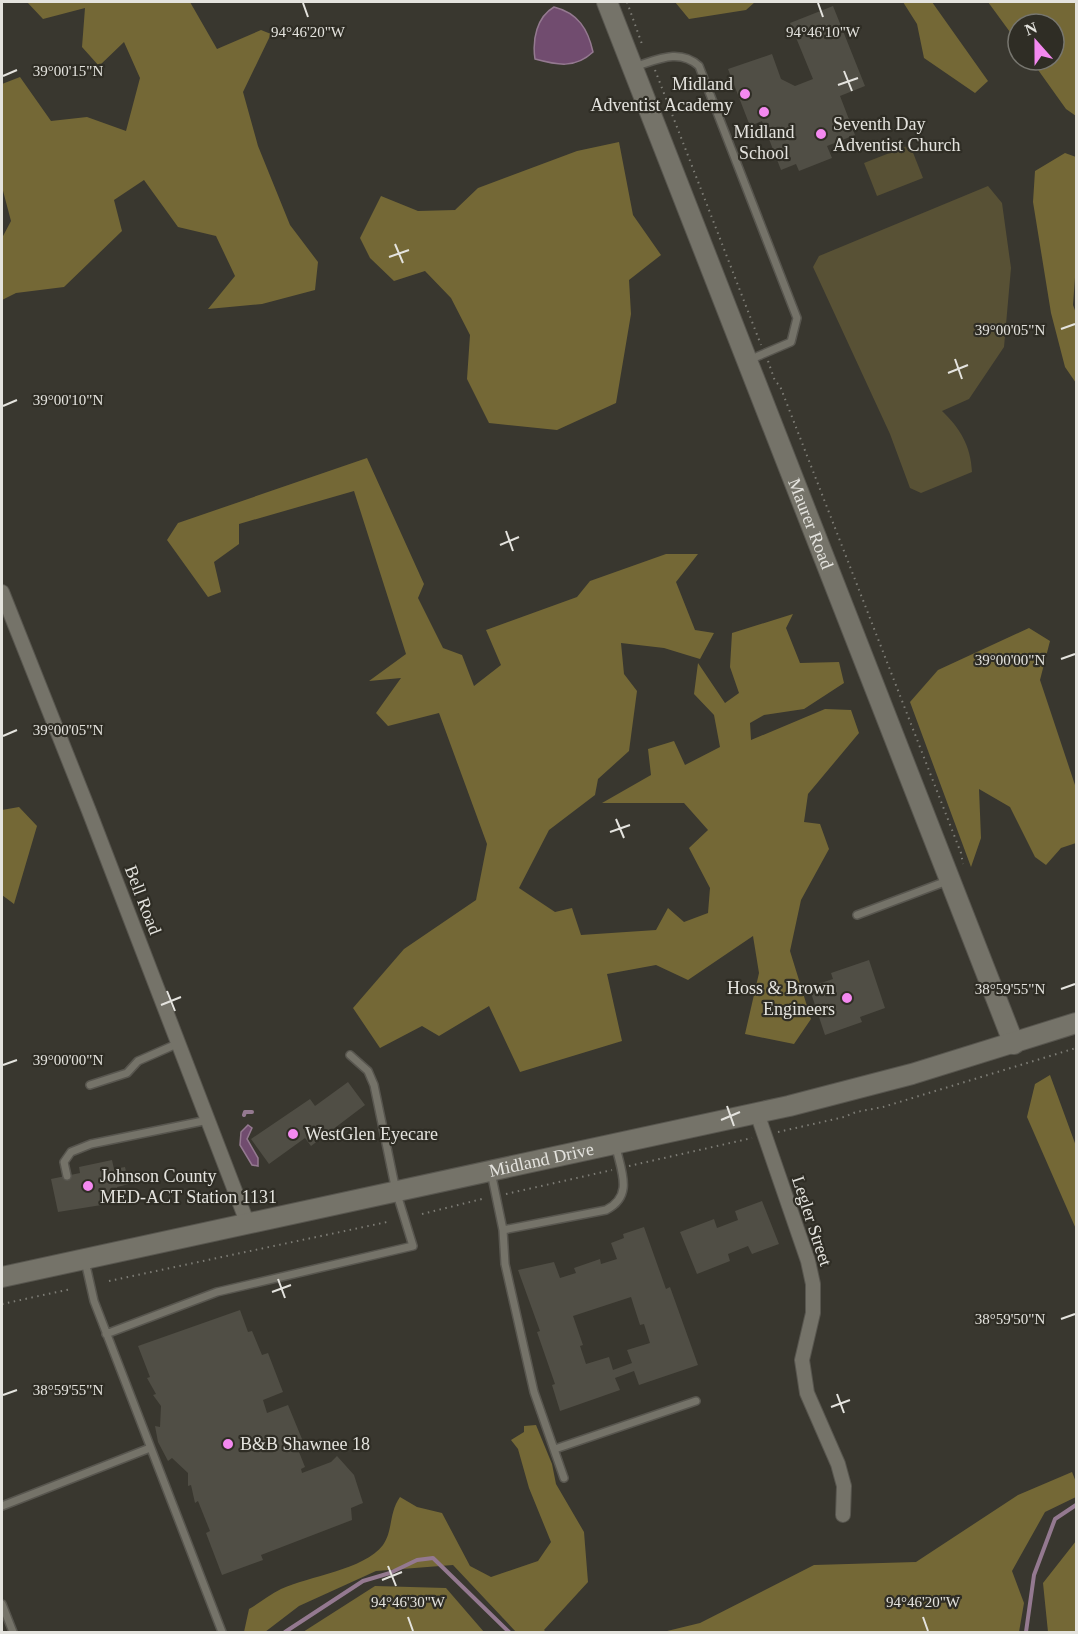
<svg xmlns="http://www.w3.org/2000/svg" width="1078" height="1634" viewBox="0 0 1078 1634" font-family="'Times New Roman',serif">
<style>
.green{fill:#585135}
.forest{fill:#746836}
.water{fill:#714c6f;stroke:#947990;stroke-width:1.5}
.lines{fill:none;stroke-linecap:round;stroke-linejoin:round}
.stream{stroke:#947990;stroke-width:4}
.building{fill:#504e45;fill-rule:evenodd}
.lane-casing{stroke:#58564f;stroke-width:10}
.street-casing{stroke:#58564f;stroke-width:16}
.secondary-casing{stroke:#58564f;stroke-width:22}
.path{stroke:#7e7d76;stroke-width:2;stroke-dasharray:1.5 4.5;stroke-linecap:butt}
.lane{stroke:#757369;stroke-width:7}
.street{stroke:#757369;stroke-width:14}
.secondary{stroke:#757369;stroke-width:20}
.ticks{fill:none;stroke:#e4e3de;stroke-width:2}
.poi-dot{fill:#f489f0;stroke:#2f2d25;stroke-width:2}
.labels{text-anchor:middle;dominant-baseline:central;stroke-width:4.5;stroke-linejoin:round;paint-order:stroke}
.poi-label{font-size:18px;fill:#e4e3de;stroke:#2f2d25;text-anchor:start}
.street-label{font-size:18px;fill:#e4e3de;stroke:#2f2d25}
.ticks-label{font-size:15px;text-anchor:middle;fill:#e4e3de;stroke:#2f2d25;stroke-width:4.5;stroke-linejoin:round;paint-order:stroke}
</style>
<rect width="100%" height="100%" fill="#39372f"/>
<!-- green -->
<path class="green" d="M910,145l13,33 -46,18 -13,-33z
M988,186l14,17 9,65 -7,79 -35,52 -27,12c18,17 29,35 30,61l-51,21 -11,-5 -20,-54 -77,-167 6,-11z"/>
<!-- forest -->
<path class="forest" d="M27,2h163l27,47 44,-19 10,4 -28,58 15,54 32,79 28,37 -3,28 -53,14 -54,5 27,-33 -19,-40 -38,-9 -34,-47 -30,20 8,31 -58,56 -48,6 -14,7v-62l9,-17 -9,-34v-103l18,-7 31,44 36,-4 39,14 14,-53 -16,-36 -25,24 -17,-19 3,-39 -42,11z
M675,2h80l-9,8 -57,9z
M903,2h29l56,79 -13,12 -51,-35 -7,-34z
M988,2h88v114l-10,-7 -35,-49h23v-36h-36v19z
M619,142l14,73 28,40 -32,25 2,34 -15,89 -59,27 -68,-7 -22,-44 3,-44 -19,-37 -26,-27 -31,10 -24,-23 -10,-20 21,-42 37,15 37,-1 23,-22 99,-37z
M1065,153l11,4v107l-3,41 3,8v70l-11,-16 -14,-54 -18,-111 2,-31z
M367,458l57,126 -6,14 25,50 19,7 12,31 27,-21 -15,-35 91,-33 13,-16 76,-27h32l-22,28 19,48 19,3 -14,26 -36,-11 -43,-5 3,31 13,17 -8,60 -31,28 -3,16 -46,35 -30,58 36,24 17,-4 9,27 75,-5 12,-22 16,14 24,-9 2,-25 -21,-40 19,-18 -24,-27h-82l49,-28 -3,-26 26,-8 11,24 35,-18 -6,-32 -20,-21 4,-31 27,40 14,-10 -9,-26 2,-34 61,-19 -7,14 14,35 39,-1 5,21 -40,26 -40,6 -14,8 1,17 74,-31 26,1 8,23 -51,61 -4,28 16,2 9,25 -28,51 -11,51 21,68 -17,25 -49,-10 14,-61 -6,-37 -65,44 -32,-15 -49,9 15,67 -102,31 -31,-66 -50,30 -17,-10 -42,22 -27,-40 51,-59 72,-49 11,-56 -48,-131 -51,13 -12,-13 25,-35 -32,3 37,-27 -52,-163 -115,33v20l-25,18 7,30 -13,5 -41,-57 11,-17z
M1029,628l21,13 -10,39 36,108v55l-15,5 -15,17 -11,-8 -25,-50 -31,-18 2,49 -10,29 -61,-165 28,-32z
M19,807l18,19 -23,78 -12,-9v-85z
M1050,1075l26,71v83l-49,-112 8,-33z
M536,1425l16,39 4,20 28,48 4,50 -44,48 2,2h-30l-63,-67 -77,6 -77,35 -34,26h-21l5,-23c11,-6 21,-15 32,-20 28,-13 83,-19 102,-44 10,-14 6,-33 17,-48l17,10 25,6 28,53 21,11 47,-16 13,-19 -22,-54 -11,-39 -7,-9 13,-8v-6z
M1072,1472l4,10v15l-31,15 -33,59 12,32 -5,29h-356l37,-9 114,-58 102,-3 102,-67z
M1076,1541v91h-28l-5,-49z
M375,1586l71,2 38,44h-181z"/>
<!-- water -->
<path class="water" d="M554,7c24,6 34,22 39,45 -18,17 -36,13 -58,7 -3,-20 2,-42 19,-52z
M248,1125l4,3 -5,11 11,19v8l-6,-1 -12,-20 1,-13z"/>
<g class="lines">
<!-- stream -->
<path class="stream" d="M244,1115l1,-3h7
M285,1632l78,-51 27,-8 27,-13 16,-2 76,74
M1026,1632l8,-57 21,-56 21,-14"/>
</g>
<!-- building -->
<path class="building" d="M833,6l32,80 -25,10 15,39 -28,11 5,12 -33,13 -3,-7 -15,6 -19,-49 -12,5 -22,-57 44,-15 9,25 14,7 18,-7 -23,-56z
M869,960l16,48 -25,9 2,5 -37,13 -16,-48 24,-8 -2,-6z
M348,1082l17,23 -54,41 -6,-8 -36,26 -18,-25 59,-40 5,7z
M112,1160l2,9 11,-2 4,17 -12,3 3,15 -62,10 -7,-33 29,-6 -1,-6z
M762,1201l17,43 -27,10 -4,-8 -20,8 2,7 -33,13 -17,-42 34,-13 3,9 21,-8 -3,-9z
M644,1227l22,62 4,-2 28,78 -59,20 -5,-14 -19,7 5,12 -60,21 -8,-26 3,-1 -18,-52 3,-1 -22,-61 36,-8 6,16 16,-5 -2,-5 26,-9 1,5 16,-5 -6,-16 13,-5 -1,-4zM631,1297l9,28 4,-1 6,19 -23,7 5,13 -19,7 -4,-13 -23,7 -6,-18 3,-1 -10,-29z
M240,1310l8,22 4,-1 10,24 6,-2 15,39 -20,8 4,13 21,-8 14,34 -7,3 10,25 -4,2 1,4 29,-11 6,-6 17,19 9,28 -12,5 1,12 -91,35 2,5 -41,15 -16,-42 4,-2 -12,-30 -3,2 -4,-18 -3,1v-13l-16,-15 -4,3 -10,-19 -3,-16 5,1 1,-21 -8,-11 3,-1 -9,-16 3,-1 -12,-31z"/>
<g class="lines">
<defs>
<path id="lane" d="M634,67c23,-7 45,-19 65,-1l98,252 -6,24 -42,18
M857,915l90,-34
M90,1085l37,-12 11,-12 41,-18
M491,1172l12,58 2,34 29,128 30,86
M67,1176l-3,-14 7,-10 20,-8 117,-24
M503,1230l103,-20c28,-14 15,-39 10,-63
M85,1261l9,40 128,331
M106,1334l111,-42 196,-46 -17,-55 -22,-106 -6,-14 -18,-16
M555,1449l141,-48
M2,1506l148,-58
M2,1604l11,28"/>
<path id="street" d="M2,592l87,219 158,411
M757,1113l51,148 5,23v29l-11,47 5,33 31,71 6,22 -1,29"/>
<g id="secondary">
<path id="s1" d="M607,2l407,1042"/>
<path id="s2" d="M2,1277l787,-171 123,-32 164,-51"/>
</g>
</defs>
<!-- lane casing -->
<use href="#lane" class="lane-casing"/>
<!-- street casing -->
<use href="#street" class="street-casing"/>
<!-- secondary casing -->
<use href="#secondary" class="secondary-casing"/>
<!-- path -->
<path class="path" d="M627,2l16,45
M655,70l106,275
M768,361l7,20 5,5 181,467 2,11
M778,1132l66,-15 12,-5 27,-5 193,-59
M629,1166l123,-28
M506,1194l106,-24
M422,1214l64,-16
M109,1281l278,-59
M2,1304l69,-15"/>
<!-- lane -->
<use href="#lane" class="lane"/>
<!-- street -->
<use href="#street" class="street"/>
<!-- secondary -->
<use href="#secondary" class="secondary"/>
</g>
<!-- ticks -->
<path class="ticks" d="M303,3l5,14M818,3l5,14M844,71l8,20M3,76l14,-6M838,85l20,-7M395,244l8,19M389,257l20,-7M1061,329l14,-5M955,359l7,20M948,373l20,-8M3,406l14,-6M506,531l7,20M500,545l19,-8M1061,659l14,-5M3,736l14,-6M616,819l8,19M610,832l20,-7M1061,989l14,-5M167,991l8,20M161,1005l20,-8M3,1065l14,-5M727,1106l7,20M721,1120l19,-8M278,1279l7,19M272,1292l19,-7M1061,1319l14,-5M837,1394l7,19M3,1395l14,-5M831,1407l19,-7M388,1566l8,20M382,1580l20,-8M408,1617l5,14M923,1617l5,14"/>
<!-- markers -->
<g class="poi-dot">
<circle cx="745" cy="94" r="6"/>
<circle cx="764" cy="112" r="6"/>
<circle cx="821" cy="134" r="6"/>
<circle cx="847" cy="998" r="6"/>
<circle cx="293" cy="1134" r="6"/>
<circle cx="88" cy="1186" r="6"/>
<circle cx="228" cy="1444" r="6"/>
</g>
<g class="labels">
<!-- poi labels -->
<g class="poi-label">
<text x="733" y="84" text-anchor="end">Midland<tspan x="733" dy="21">Adventist Academy</tspan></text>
<text x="833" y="124">Seventh Day<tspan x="833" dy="21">Adventist Church</tspan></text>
<text x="764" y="132" text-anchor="middle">Midland<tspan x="764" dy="21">School</tspan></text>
<text x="835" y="988" text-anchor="end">Hoss &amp; Brown<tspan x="835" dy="21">Engineers</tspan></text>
<text x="305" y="1134">WestGlen Eyecare</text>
<text x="100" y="1176">Johnson County<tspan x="100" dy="21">MED-ACT Station 1131</tspan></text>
<text x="240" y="1444">B&amp;B Shawnee 18</text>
</g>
<!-- street labels -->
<g class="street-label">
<text stroke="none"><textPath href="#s1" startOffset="560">Maurer Road</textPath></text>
<text transform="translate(143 900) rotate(69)">Bell Road</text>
<text stroke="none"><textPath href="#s2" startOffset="552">Midland Drive</textPath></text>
<text transform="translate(812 1221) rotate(72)">Legler Street</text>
</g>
</g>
<g class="ticks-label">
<text x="308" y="37">94°46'20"W</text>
<text x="823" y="37">94°46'10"W</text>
<text x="68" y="76">39°00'15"N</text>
<text x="1010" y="335">39°00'05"N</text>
<text x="68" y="405">39°00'10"N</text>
<text x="1010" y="665">39°00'00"N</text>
<text x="68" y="735">39°00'05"N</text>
<text x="1010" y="994">38°59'55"N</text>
<text x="68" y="1065">39°00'00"N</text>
<text x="1010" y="1324">38°59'50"N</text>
<text x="68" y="1395">38°59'55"N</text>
<text x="408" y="1607">94°46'30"W</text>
<text x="923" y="1607">94°46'20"W</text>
</g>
<!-- border -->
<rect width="1078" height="1634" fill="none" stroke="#e4e3de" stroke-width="6"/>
<!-- north arrow -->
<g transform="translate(1036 42) rotate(339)"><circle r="28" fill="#2f2d25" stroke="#77766f" stroke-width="1.5"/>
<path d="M0-4.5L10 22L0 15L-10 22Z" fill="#f489f0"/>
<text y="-9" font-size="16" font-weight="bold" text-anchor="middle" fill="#e4e3de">N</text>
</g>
</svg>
